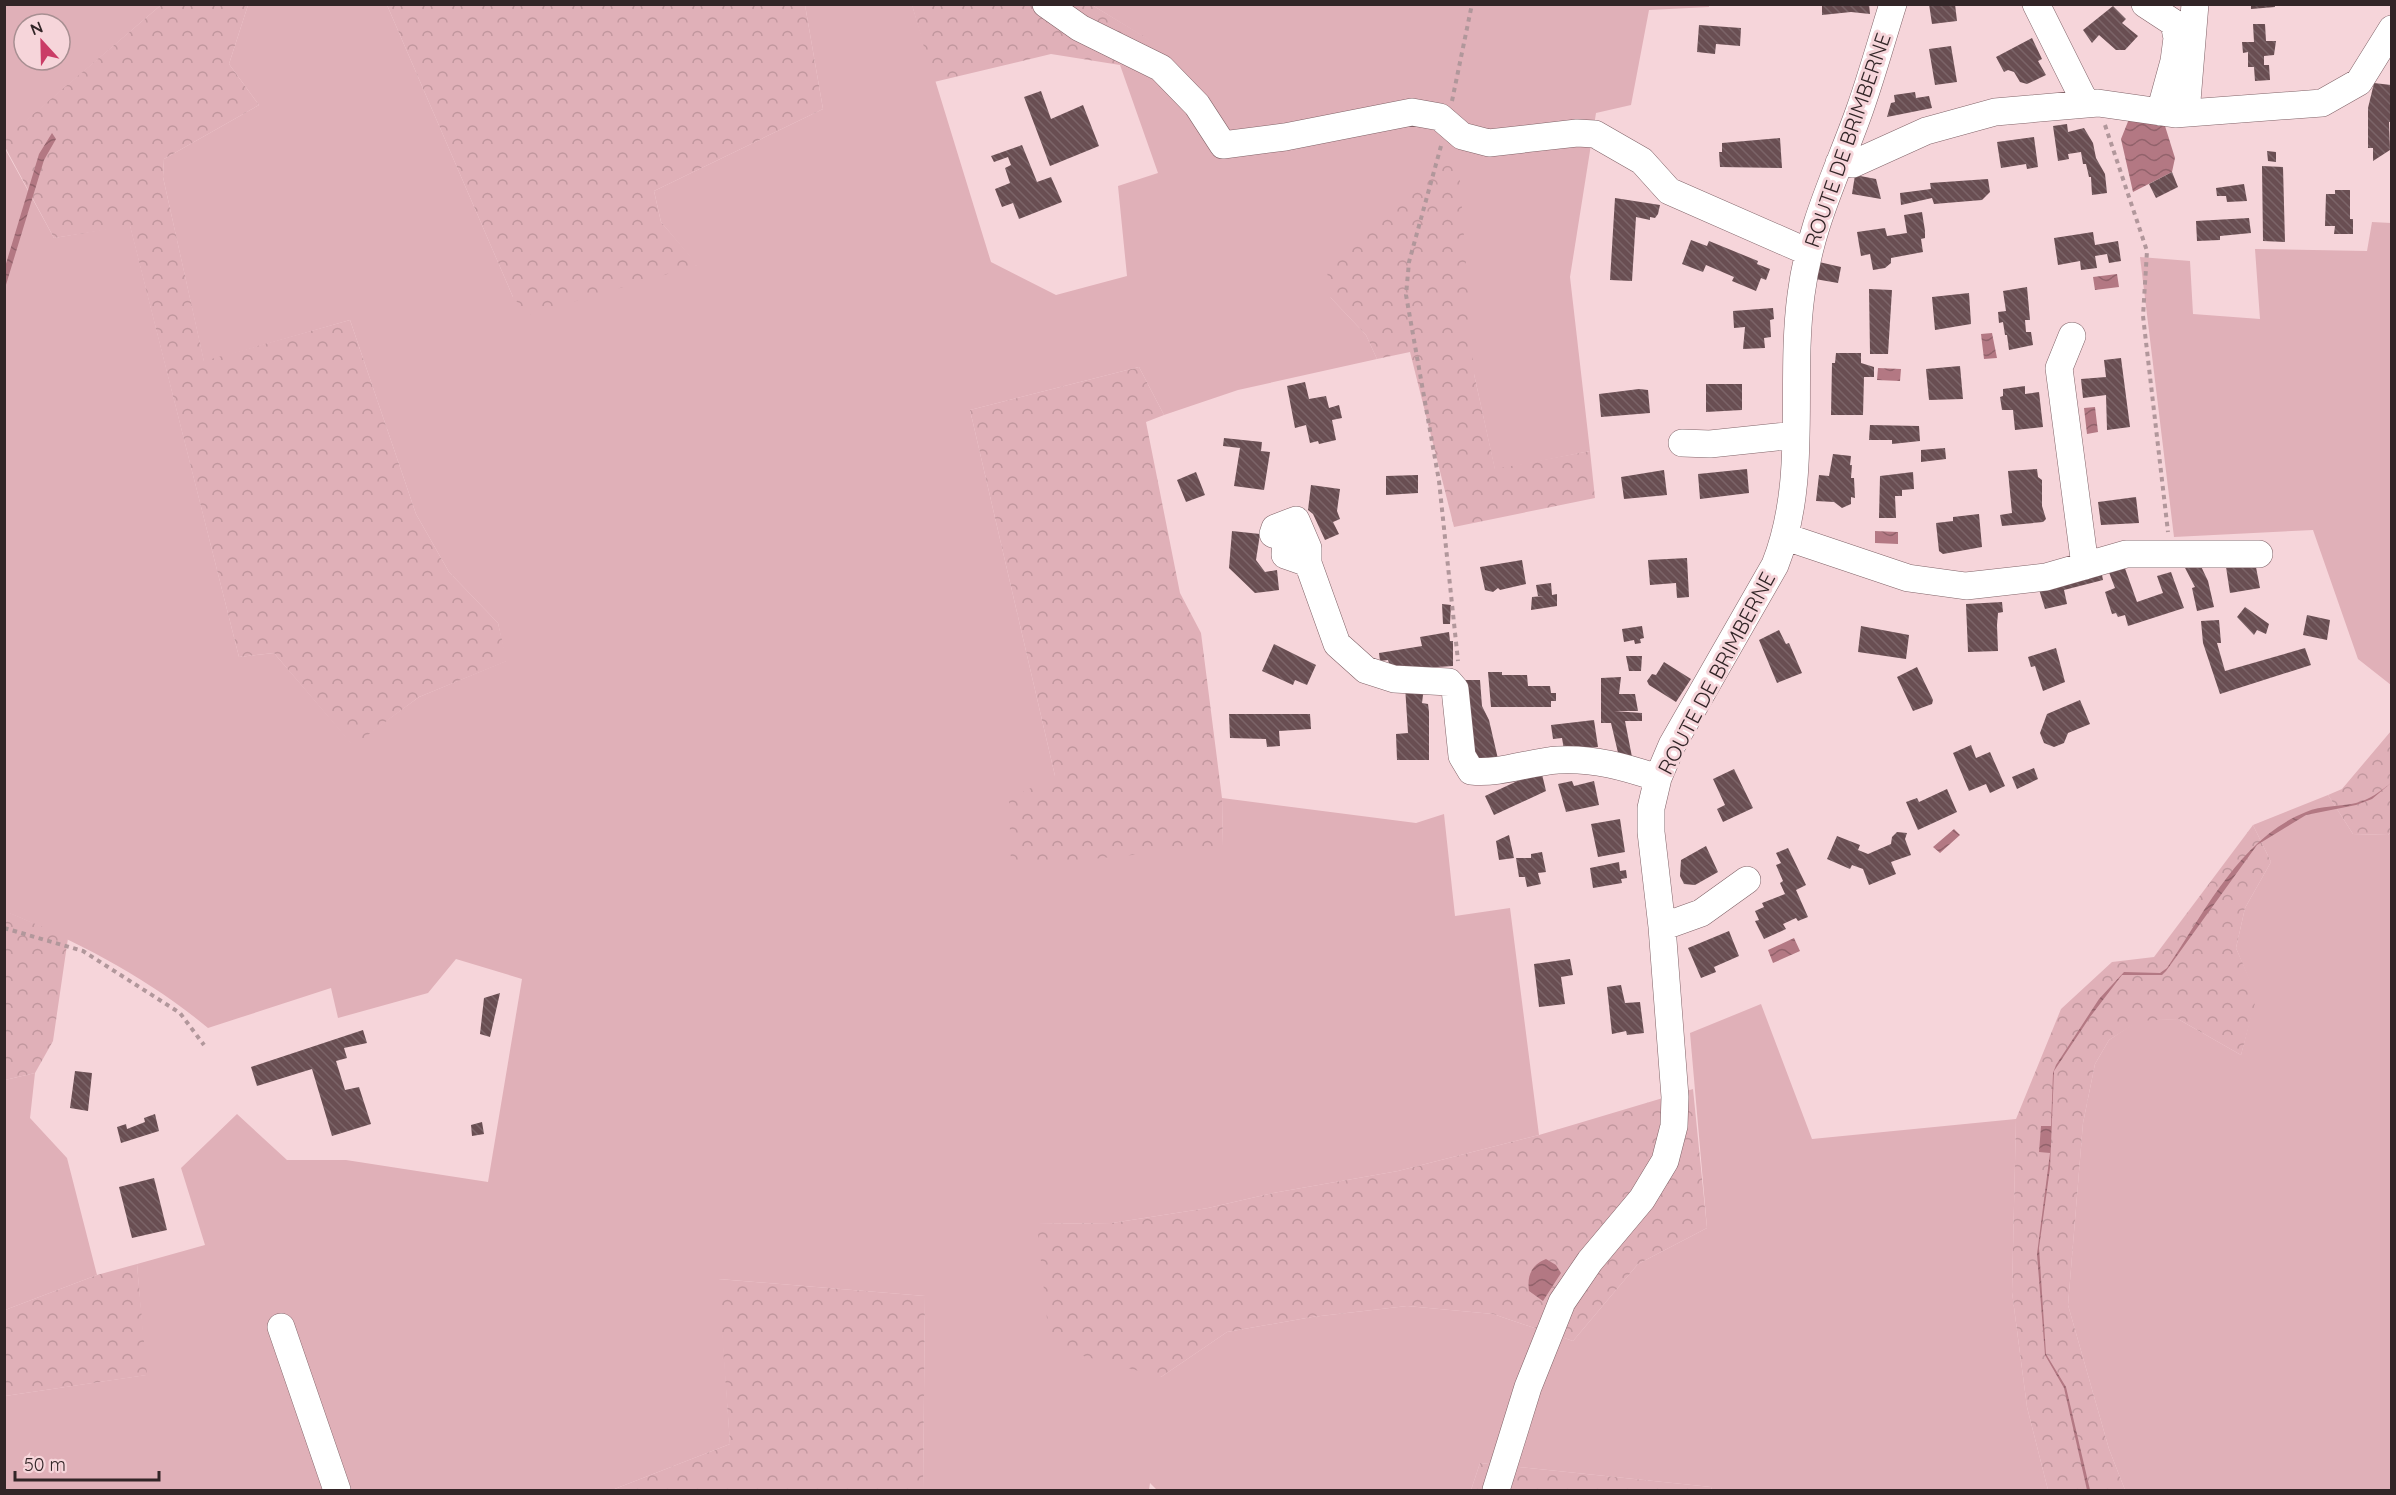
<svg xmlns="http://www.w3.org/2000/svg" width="2396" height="1495" viewBox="0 0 2396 1495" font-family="Quicksand,sans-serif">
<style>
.green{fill:#e0b0b8;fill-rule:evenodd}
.forest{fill:url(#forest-crowns)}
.water{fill:url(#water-waves)}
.building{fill:url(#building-back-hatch)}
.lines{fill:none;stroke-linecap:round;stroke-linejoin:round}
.minor-casing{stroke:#806368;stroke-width:28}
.path{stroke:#b1979b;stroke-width:4;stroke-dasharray:4.5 4.5;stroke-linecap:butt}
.minor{stroke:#fff;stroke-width:27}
.labels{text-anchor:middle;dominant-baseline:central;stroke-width:6;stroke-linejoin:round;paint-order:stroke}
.street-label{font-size:21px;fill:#322527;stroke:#f6d5da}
</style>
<defs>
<pattern id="forest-crowns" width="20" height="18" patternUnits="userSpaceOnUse" patternTransform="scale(1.5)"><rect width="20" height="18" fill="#e0b0b8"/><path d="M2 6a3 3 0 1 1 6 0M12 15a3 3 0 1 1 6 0" fill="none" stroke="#c1979e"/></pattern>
<pattern id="water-waves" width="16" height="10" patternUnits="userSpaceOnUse" patternTransform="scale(1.5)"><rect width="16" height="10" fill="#b37883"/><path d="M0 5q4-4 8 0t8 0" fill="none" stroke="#92626b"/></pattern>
<pattern id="building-back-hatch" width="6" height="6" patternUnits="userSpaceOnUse" patternTransform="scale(1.5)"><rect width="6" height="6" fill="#694e52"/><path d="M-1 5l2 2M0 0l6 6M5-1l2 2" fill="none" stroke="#7b6468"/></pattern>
</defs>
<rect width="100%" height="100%" fill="#f6d5da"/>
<!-- green -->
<path class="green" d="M5,5h156l-156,134zM24,24h36v36h-36z
M248,5h139l126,292 184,-32 -36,-43 -7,-31 169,-82 -18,-104h107l79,257 65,33 71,-19 -9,-90 40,-13 -38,-108 29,-25 -57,-35h617v2l-60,3 -18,95 -35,8 -26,164 20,174 -95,19 -21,-96 -144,-77 36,38 11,24 -139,31 -74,25 -25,-48 -169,43 85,366 168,69 -1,-47 194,25 28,-9 11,102 55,-8 29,227 -141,36 -125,22 -65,15 -96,15 -74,1 123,153 66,-45 85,-15 95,-11 86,8 80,27 65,-77 69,-36 -17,-195 71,-29 51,135 204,-20 -4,173 15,115 21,83h-336l-1,-3 -231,-24 -9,27h-314l-7,-7 -1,7h-226l2,-194 -206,-17 11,165 -118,46h-607v-94l141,-21 -9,-111 68,-19 -24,-77 56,-54 50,46h59l142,22 34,-203 -66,-20 -28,34 -90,25 -7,-30 -123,40c-60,-50 -128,-85 -199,-115l-5,-10v-756l50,91 76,-13 109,432 35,-4 79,92 66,-48 87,-36 -8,-38 -49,-51 -33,-58 -66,-194 -146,42 -41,-185 1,-18 95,-54 -30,-41z
M2372,222l19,1v462l-33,-26 -45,-129 -139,7 -34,-280 50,4 3,53 67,5 -5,-70 112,2z
M2328,795l25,39 35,1 3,-3v658h-266l-16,-41 -41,-144 15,-182 12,-59 14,-24 30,-20 39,-1 63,36 15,-59 -20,-48 9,-40 26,-46 -18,-37z
M35,1073l-5,45 37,40 30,117 -92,35v-230z"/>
<!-- forest -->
<path class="forest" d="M161,5h87l-19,59 30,41 -95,54 -1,18 41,184 146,-41 66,194 33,58 49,51 9,38 -88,36 -66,49 -79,-93 -35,4 -109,-431 -76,12 -49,-91 -1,-8z
M387,5h418l18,104 -169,82 7,31 37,43 -170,50 -15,-18z
M912,5h180l58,35 -30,25 -69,-11 -117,28z
M1435,163l24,5 15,206 21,95 95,-18 5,47 -141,29 -44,-175 -33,7 -11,-24 -36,-38 -3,-27 40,-43z
M1139,367l25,48 -18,7 34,171 21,40 21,165 1,48 -212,21 -2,-68 46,-23 -85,-366z
M2391,731v101l-3,3 -35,-1 -25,-39 14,-6z
M2253,825l18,37 -26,46 -9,40 21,48 -16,59 -63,-36 -39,2 -30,19 -14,24 -12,59 -15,182 41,144 16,41h-77l-21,-83 -15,-115 4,-173 45,-110 51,-47 42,-5z
M5,903l5,10 58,25 -15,103 -18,32 -30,7z
M1693,1089l14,139 -69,36 -65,77 -80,-27 -86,-8 -95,11 -85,15 -66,45 -111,-30 -13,-123 75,-1 96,-15 65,-15 125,-22 141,-36z
M137,1264l10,111 -142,21v-86l92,-35z
M718,1279l207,17 -2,194h-311l118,-46z
M1480,1463l231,24 1,3h-241z"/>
<!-- water -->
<path class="water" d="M2129,119l36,7 10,32 -3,14 -39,20 -12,-53z
M52,133l4,6 -12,21 -39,128v-21l34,-113z
M2117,274l2,13 -24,3 -2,-13z
M1992,333l5,25 -13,1 -3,-25z
M1878,368l23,1 -1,12 -23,-1z
M2095,407l3,25 -11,2 -3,-26z
M1875,531l23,1v12l-23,-1z
M2391,783l-19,16 -16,6 -50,10 -49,30 -91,126 -4,4h-40l-32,42 -36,54 -4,97 -11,80 7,106 20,33 24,103h-3l-23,-102 -19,-33 -8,-101 13,-101 -11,-1 2,-26h10l2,-53 3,-8 43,-66 25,-27 36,1 7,-5c37,-55 73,-130 139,-156 15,-7 34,-5 50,-9 13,-3 25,-12 35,-20z
M1954,829l6,6 -20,18 -7,-6z
M1794,938l6,13 -27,12 -5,-13z
M1546,1259l10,6 5,8 -18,28 -14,-10c-2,-15 2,-26 17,-32z"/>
<!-- building -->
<path class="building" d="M1822,4h47l1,10 -19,-2 -29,3z
M1929,4h26l2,17 -25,3z
M2251,4h24v3l-24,2z
M2113,6l13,13 -4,4 16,13 -13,14h-9l-17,-15 -7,8 -9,-13z
M2253,24h12l1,17h10l-2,14 -10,1v9h5l1,15 -15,1 -1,-14h-6v-15l-5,1 -1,-11h12z
M1699,25l42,3 -1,18 -24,-2 -1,10 -18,-2z
M2032,38l10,21 -4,2 8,14 -19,9 -7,-2 -6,-10 -6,-2 -4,2 -8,-15z
M1951,46l6,36 -22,3 -6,-36z
M2374,83l17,2v37h-2l1,28 -17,11v-13h-5v-40z
M1041,91l10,28 32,-14 16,41 -49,20 -26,-69z
M1915,92l1,6 13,-2 3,12 -45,9 4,-14 4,-1 -1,-7z
M2067,124l1,8 16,-4 9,15 3,15 9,16 2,19 -15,2 -1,-18h-2l-3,-13h-3l-2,-12 -13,2 1,5 -11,2 -5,-35z
M2034,137l4,30 -11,2 -1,-5 -25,4 -4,-26z
M1780,138l2,30 -62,-1 -1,-15h3v-9z
M1022,145l15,37 14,-5 11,25 -43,17 -6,-16 -11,4 -7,-18 15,-6 -5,-15 6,-3 -3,-8 -14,5 -3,-6z
M2267,151l9,1v10l-8,-1z
M2262,166l21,1 2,75 -22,-1z
M2172,172l6,15 -22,11 -7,-14z
M1855,175l21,4 5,20 -29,-5z
M1988,179l2,13 -8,8 -48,4 -2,-6 -31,7 -1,-12 31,-4 -1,-6z
M2244,184l3,17 -20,1 -1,-6h-9l-1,-8z
M2335,190h15v29h3v15h-19l1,-8h-10l1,-32h9z
M1615,198l45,7 -2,9 -3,4 -5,-1v3l-14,-3 -4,64 -22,-1z
M1922,212l3,19v7l-4,1 2,13 -32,6v5l-6,5 -12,2 -3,-16 -9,2 -4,-24 28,-4 2,8 20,-3 -3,-18z
M2249,218l2,15 -31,3v4l-23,1 -1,-20z
M2093,232l2,13 23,-4 3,20 -12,2 -2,-9 -12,2 2,12 -16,2 -1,-9 -22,4 -4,-27z
M1691,240l16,6 2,-5 49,20 -1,3 13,5 -4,11 -5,-2 -5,13 -24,-10 2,-4 -28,-12 -3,7 -21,-8z
M1819,262l22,5 -3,16 -23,-4z
M2027,287l3,33h-5l1,12h5l2,13 -24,5 -2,-15h-2l-2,-13 -4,1 -1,-11 8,-1 -3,-20z
M1869,289l23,1 -4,64h-18z
M1969,293l2,31 -36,6 -3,-33z
M1773,308l1,11 -4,1 1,17 -7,1 1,10 -22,1 2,-22 -11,1 -1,-17z
M1836,353h25v10l13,4v10h-10l-1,38h-32l1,-52h3z
M2121,358l9,69 -23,3 -1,-35 -23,3 -2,-19 25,-2 -2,-17z
M1960,366l3,33 -34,1 -3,-31z
M1305,382l4,17 17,-3 3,12 10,-3 3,13 -10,2 4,20 -17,4 -1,-3 -8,2 -4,-18 -11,3 -8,-42z
M1706,384h36v26l-36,2z
M2025,386v8l14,-2 4,35 -28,3 -2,-20h-11l-2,-13 3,-1v-7z
M1639,389l9,1 2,23 -49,4 -2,-23z
M1870,425l49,1 1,15 -28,3v-4h-23z
M1224,438l38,4 -1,9 9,1 -6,38 -30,-4 6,-38 -17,-2z
M1945,448l1,11 -25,3v-12z
M1833,454l18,2 -1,9h2l-1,13h3l1,20 -4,-1v7l-9,4 -8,-6 -18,-1 3,-26 10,1z
M1747,469l2,24 -49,6 -2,-25z
M2037,469l1,8 4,3v26l4,13 -3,3 -41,4 -2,-11 12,-2 -4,-42z
M1664,470l3,25 -43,4 -3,-22z
M1196,472l9,23 -19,7 -9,-22z
M1913,472l1,17 -12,1v6h-7l1,22h-17l1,-42z
M1418,475v18l-32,2v-19z
M1311,485l29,4 -3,22 3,8 -7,3 6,12 -14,6 -12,-26 -5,-4z
M2136,497l3,26 -38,2 -3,-23z
M1979,514l3,33 -39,7 -4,-3 -3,-28 17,-2v-4z
M1232,531l28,3 -4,26 9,12 12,-2 2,20 -24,3 -26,-25z
M1687,558l2,39 -12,1 -1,-15 -26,2 -2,-25z
M1522,560l4,24 -26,6 -2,-2 -5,4 -8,-2 -5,-23z
M2122,560l15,42 26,-9 -6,-17 14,-4 13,36 -56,18 -3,-11 -7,2 -2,-4 -4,1 -7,-22 10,-4 -10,-26z
M2198,560l10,21 6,26 -17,4 -5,-23 3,-1 -11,-21z
M2255,562l5,26 -30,5 -4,-26z
M2100,565l3,15 -39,10 3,14 -22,5 -8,-26z
M1551,583l1,12 5,-1v12l-26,4 1,-13 12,-1h-6l-2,-11z
M2002,602l1,10 -5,1 -1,12 1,26 -30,1 -2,-48z
M1442,604l9,1 -1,19h-7z
M2245,607l24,17 -3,10 -9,-4 -3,5 -17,-18z
M2307,615l23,5 -3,20 -24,-5z
M2219,620l2,23h-4l8,28 80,-23 6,17 -91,29 -17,-51 -2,-22z
M1642,626l2,12 -4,1 1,4 -6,1 -1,-4 -10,2 -2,-13z
M1861,626l48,9 -3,24 -48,-7z
M1779,630l7,14 3,-1 13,30 -25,10 -18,-43z
M1449,632l1,9h3v25l-62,4 -3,-10 -8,1 -1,-8 43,-7 -2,-9z
M1274,644l42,21 -9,20 -12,-5 -2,5 -31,-14z
M2056,648l9,34 -22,9 -8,-25 -4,1 -3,-10z
M1626,656h16l-1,15h-12z
M1664,662l27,17 -15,23 -27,-17 -2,-4 5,-7 4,1z
M1917,667l16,33 -1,4 -19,7 -16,-34z
M1488,672h14v3h25l1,11h22l1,7h5v8h-5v6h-60z
M1621,677l-2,17h16l3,17h-24l28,2v8h-17l7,36h-13l-8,-34h-10v-45z
M1463,680h17l2,26 7,14 9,39 -23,2z
M1405,686l19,1 -2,16 6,1 1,8v48h-32l-1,-26 12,-1z
M2080,700l10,24 -22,9 -4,10 -10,4 -10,-4 -4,-10 7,-19z
M1229,714h81l1,15 -32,2 1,15 -13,1 -1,-8 -36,-1z
M1594,720l4,27 -34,3 -2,-12 -9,1 -2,-14z
M1971,745l5,13 14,-6 15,34 -15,7 -4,-9 -17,7 -16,-38z
M2034,768l4,11 -21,10 -5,-12z
M1734,769l19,39 -30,14 -6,-13 8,-4 -12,-26z
M1541,770l5,21 -52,24 -9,-19z
M1572,781l2,5 20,-5 5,24 -33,7 -8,-28z
M1947,789l10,23 -39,18 -12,-28 11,-4 2,4z
M1620,819l5,33 -27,5 -7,-33z
M1897,832l10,1 -2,6 6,16 -20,7 5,12 -27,11 -6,-16 -11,-4 -2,4 -23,-10 10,-23 23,9 -2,5 10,4 23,-10 1,-7z
M1509,835l5,23 -15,2 -3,-19z
M1706,846l12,26 -23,13 -11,-1 -4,-8 1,-16z
M1788,848l18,37 -10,5 12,27 -10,4 -2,-3 -13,6 3,5 -22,10 -9,-18 4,-1 -4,-9 9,-4 -2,-4 23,-9 -5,-11 3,-2 -7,-16 5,-2 -5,-10z
M1542,852l4,20 -8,1 3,11 -14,3 -2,-10h-6l-3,-19h15v-4z
M1619,862l1,9 6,-1 1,8 -6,1 1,4 -29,5 -3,-20z
M1729,931l10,25 -25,11 2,5 -15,6 -13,-30z
M1570,959l3,16 -12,2 4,27 -26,3 -5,-43z
M1621,985l4,18 15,-1 4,31 -17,2 -1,-4 -14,3 -5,-47z
M500,993l-10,44 -10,-3 4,-36z
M363,1030l4,13 -23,5 3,10 -11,3 9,29 14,-3 12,37 -39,12 -20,-67 -55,17 -6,-19z
M75,1071l17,2 -4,38 -18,-3z
M155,1114l4,17 -38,12 -4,-16 9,-3 1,5 18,-7 -1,-4z
M482,1122l2,12 -12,2 -1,-11z
M154,1178l13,52 -35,8 -13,-51z"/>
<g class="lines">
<defs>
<path id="minor" d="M1046,4l34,24 81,40 36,37 26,40 62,-8 127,-25 28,5 22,19 27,7 88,-10 18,1 47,27 27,30 139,61
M2036,4l50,100
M2145,4l29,19 3,15 -3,23 -14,51
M2186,113l9,-109
M1839,163l14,1 73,-33 69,-19 103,-9 77,11 147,-11 37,-21 33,-53
M2072,336l-13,32 26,198
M1682,443l28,1 86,-9
M1786,537l122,41 58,8 80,-9 80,-23h133
M1308,563l-23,-8 1,-17 -13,-4 2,-6 21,-8 12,28v15l29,81 29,26 28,9 55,3 6,7 7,67 9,15c30,3 58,-9 87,-11 36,-2 67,7 100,18
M1662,927l39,-14 46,-33
M281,1327l56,163
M1496,1490l32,-103 34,-85 28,-41 52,-62 23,-38 9,-35 1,-29 -13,-170 -11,-95v-24l7,-30 14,-33 103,-180c34,-86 14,-180 26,-270 9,-71 36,-121 59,-186 12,-34 22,-70 33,-105"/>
</defs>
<!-- minor casing -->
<use href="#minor" class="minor-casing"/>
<!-- path -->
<path class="path" d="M1452,101l20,-97
M2105,125l42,126 -4,65 25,216
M1441,146l-32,116 -3,33 33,186 19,180
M4,928l79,23 97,62 24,32"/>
<!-- minor -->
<use href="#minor" class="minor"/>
</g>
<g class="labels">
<!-- street labels -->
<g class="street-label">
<text transform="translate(1847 140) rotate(-71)">ROUTE DE BRIMBERNE</text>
<text transform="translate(1716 673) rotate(-62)">ROUTE DE BRIMBERNE</text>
</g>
</g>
<!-- border -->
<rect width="2396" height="1495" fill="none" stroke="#322527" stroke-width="12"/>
<!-- north arrow -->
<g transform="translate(42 42) rotate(338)"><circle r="28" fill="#f6d5da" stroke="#a88f92" stroke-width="1.5"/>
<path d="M0-4.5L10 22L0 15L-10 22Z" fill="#ca3c66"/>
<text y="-9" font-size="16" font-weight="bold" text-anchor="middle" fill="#322527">N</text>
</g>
<!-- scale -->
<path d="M15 1471v9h144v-9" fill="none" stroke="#322527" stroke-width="3"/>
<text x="24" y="1471" font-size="18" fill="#322527" stroke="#f6d5da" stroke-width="4.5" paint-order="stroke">50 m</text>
</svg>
